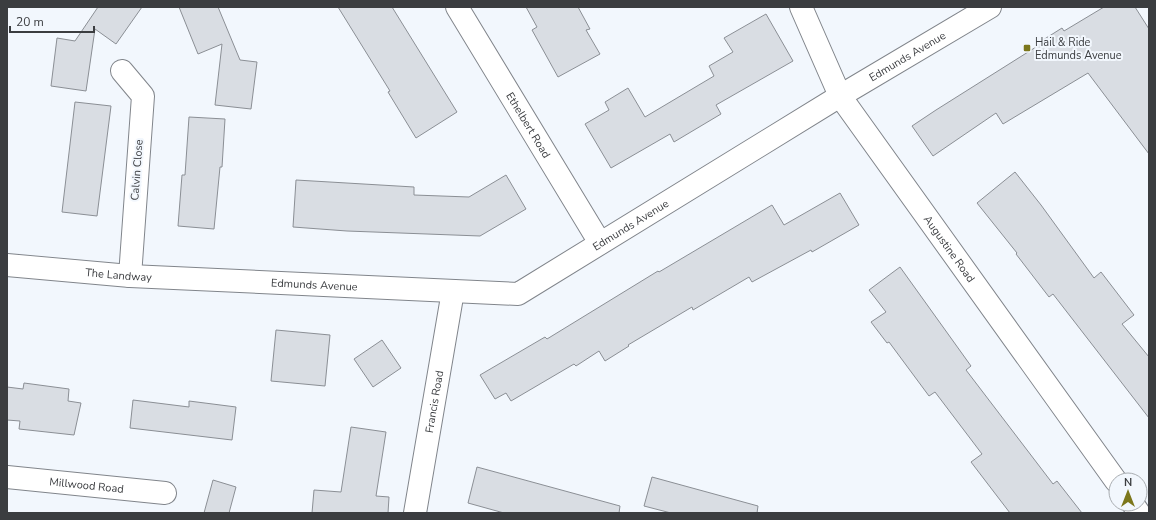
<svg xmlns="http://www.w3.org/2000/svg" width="1156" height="520" viewBox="0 0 1156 520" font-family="'Nunito Sans',sans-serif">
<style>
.building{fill:#d9dde3;stroke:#8b8f95}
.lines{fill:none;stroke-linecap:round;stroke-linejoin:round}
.minor-casing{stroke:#81858b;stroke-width:24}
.minor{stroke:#fff;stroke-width:22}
.poi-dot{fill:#7c771c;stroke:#f2f7fd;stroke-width:1.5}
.labels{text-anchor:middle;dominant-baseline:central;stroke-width:4;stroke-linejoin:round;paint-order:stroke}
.poi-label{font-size:11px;fill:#3b3d40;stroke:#f2f7fd;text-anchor:start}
.street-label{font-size:11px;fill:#3b3d40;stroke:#f2f7fd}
</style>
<rect width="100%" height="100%" fill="#f2f7fd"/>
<!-- building -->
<path class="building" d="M98,7h44l-26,37 -21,-15 -9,62 -35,-5 6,-48 18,3z
M179,7h39l22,53 17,2 -6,47 -36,-4 7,-61 -24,10z
M338,7h54l65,105 -41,26 -28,-46 2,-1z
M526,7h52l12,22 -4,1 14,24 -42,23 -26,-47 5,-3z
M1104,7h31l14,22v125l-61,-81 -85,51 -7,-11 -63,43 -21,-30 24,-16 100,-63 -1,-2 27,-17 2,3z
M766,14l27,47 -77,44 5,9 -47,28 -4,-8 -59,34 -26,-44 24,-14 -4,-8 23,-14 17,29 69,-41 -5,-10 24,-14 -9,-14z
M75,102l36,4 -14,110 -35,-4z
M189,117l36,2 -3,48h-2l-6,62 -36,-3 4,-51h3z
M1015,172l26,33 53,73 7,-6 33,43 -12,9 27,33v61l-96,-124 -4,3 -33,-43 1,-1 -40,-50z
M506,175l20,34 -46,27 -133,-5 -54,-4 3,-47 118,7v8l55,2z
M840,193l19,32 -47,27 -1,-2 -59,32 -3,-5 -56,33 -1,-3 -64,38 1,1 -24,15 -6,-10 -23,15 -2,-2 -63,37 -5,-8 -11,6 -15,-24 65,-38 2,2 111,-68 1,1 113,-67 12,20z
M900,267l71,99 -5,4 87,114 4,-3 25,32h-72l-39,-51 11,-8 -47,-62 -6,4 -40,-54 -2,1 -16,-21 15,-10 -17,-22z
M276,330l54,5 -5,51 -54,-5z
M382,340l19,28 -28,19 -19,-28z
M24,383l45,6 -1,12 13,2 -7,32 -55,-6 1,-8 -13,-1v-33l16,2z
M133,400l56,7v-6l47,6 -4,33 -102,-12z
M351,427l35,5 -10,64 13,1 -1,16h-76l2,-23 27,2z
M477,467l143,39 -1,7h-115l-36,-10z
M652,477l106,29 -1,7h-86l-27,-7z
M213,480l23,7 -7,26h-25z"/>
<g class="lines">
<defs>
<g id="minor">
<path id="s1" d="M457,7l143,236"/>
<path id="s2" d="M801,7l39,89 276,385"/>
<path d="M122,71l21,25 -13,180"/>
<path id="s3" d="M7,265l123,11 388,18 322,-198 150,-89"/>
<path id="s4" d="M7,477l158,16"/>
<path d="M1133,504l6,9"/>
<path id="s5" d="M415,513l38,-222"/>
</g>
</defs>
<!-- minor casing -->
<use href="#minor" class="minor-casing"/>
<!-- minor -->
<use href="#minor" class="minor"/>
</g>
<!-- markers -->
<rect class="poi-dot" x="1023" y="44" width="8" height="8" rx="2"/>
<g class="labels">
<!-- poi labels -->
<g class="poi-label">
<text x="1035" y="42">Hail &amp; Ride<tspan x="1035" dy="13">Edmunds Avenue</tspan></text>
</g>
<!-- street labels -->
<g class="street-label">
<text stroke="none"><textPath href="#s3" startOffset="968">Edmunds Avenue</textPath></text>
<text stroke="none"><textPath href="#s1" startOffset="138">Ethelbert Road</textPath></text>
<text transform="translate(137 170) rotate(-86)">Calvin Close</text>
<text stroke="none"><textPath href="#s3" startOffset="644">Edmunds Avenue</textPath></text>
<text stroke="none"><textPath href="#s2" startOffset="285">Augustine Road</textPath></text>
<text stroke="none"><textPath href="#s3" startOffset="112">The Landway</textPath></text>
<text stroke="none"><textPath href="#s3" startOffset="308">Edmunds Avenue</textPath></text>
<text stroke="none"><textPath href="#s5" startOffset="113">Francis Road</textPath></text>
<text stroke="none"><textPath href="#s4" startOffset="80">Millwood Road</textPath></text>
</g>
</g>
<!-- border -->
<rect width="1156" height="520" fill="none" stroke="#3b3d40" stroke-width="16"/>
<!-- north arrow -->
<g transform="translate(1128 492)"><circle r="19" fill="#f2f7fd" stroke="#a9adb1"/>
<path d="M0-3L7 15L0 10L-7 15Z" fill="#7c771c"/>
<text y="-6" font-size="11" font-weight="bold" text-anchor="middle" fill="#3b3d40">N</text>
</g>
<!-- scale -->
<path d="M10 26v6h84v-6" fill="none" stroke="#3b3d40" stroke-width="2"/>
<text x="16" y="26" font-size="12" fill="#3b3d40" stroke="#f2f7fd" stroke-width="3" paint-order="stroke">20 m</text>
</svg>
